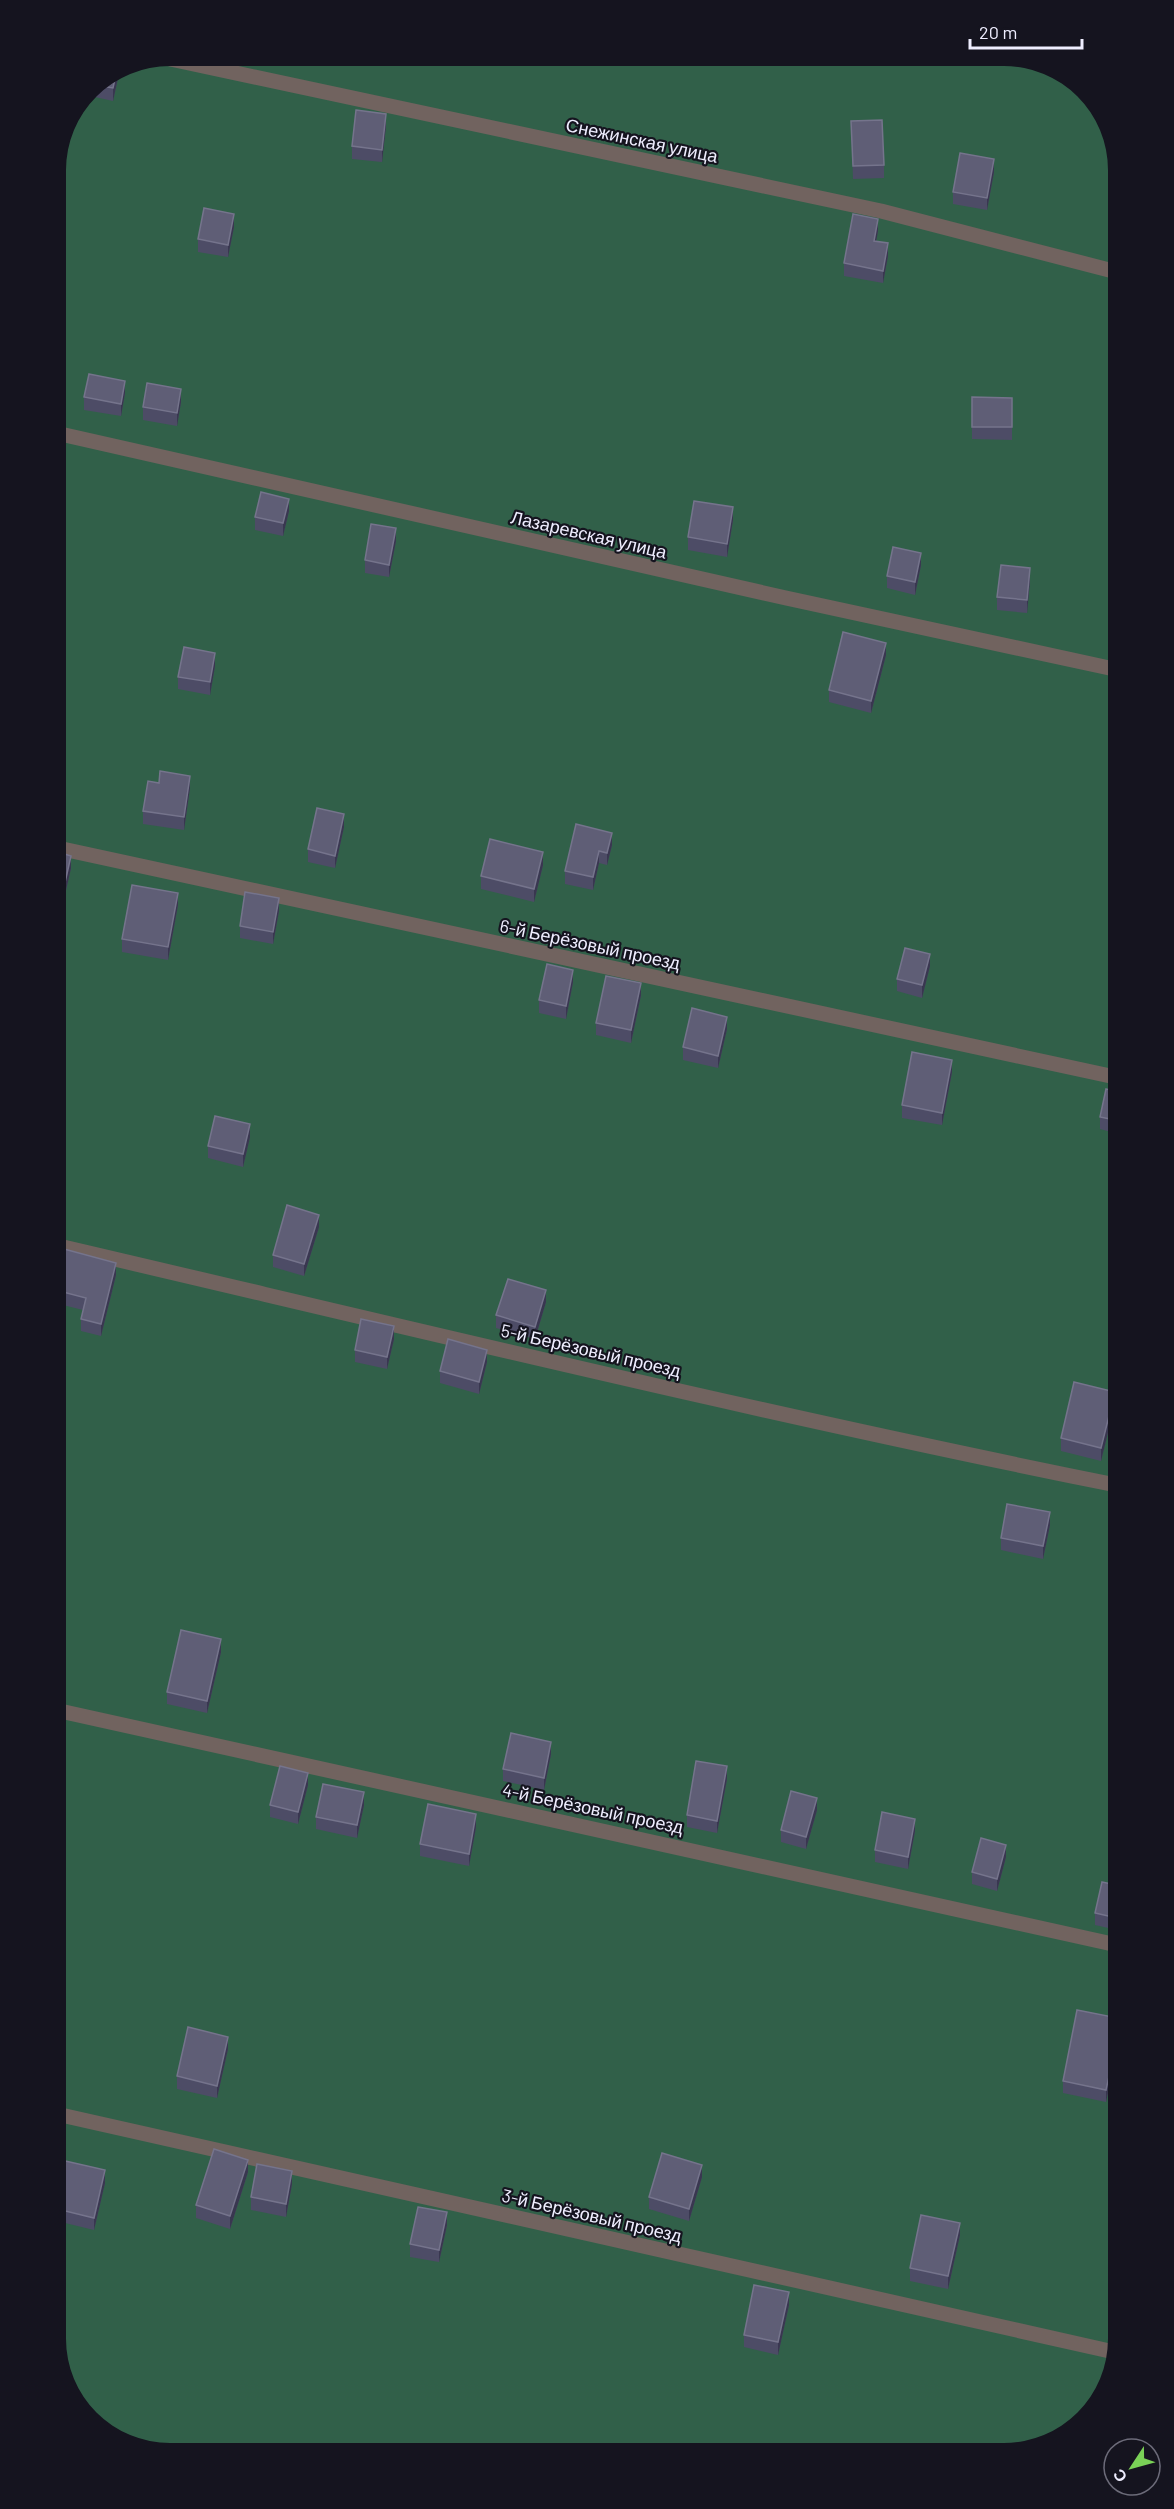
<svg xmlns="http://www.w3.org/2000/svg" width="1174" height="2509" viewBox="0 0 1174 2509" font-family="Barlow,sans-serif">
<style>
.green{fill:#316049}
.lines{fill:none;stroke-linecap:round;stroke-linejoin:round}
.lane{stroke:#71635f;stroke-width:15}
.wall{fill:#4d4c66}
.shaded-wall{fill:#393750}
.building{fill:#5f5e76;stroke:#75748c;stroke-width:1.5}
.labels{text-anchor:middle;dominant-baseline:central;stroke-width:4.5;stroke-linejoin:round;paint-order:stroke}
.street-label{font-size:18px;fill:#efeeff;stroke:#15141f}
</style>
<rect width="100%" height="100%" fill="#2c2942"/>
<!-- green -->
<path class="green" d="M170,56h842l62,23 38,54 6,2206 -23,69 -54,39 -879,6 -62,-23 -38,-54 -6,-2213 33,-74 38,-25z"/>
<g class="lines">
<!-- lane -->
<path class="lane" d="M161,57l720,154 232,60
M56,433l730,165 328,71
M58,848l1057,229
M59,1246c351,82 703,168 1057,239
M60,1711l1057,234
M61,2115l1053,237"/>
</g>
<!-- wall -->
<path class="wall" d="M120,69l-7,32 -27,-6 3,-6z
M851,121l33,44v13l-31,1z
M386,126l-4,36 -30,-3v-13z
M994,172l-7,38 -34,-6v-12z
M234,227l-6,30 -30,-5v-13z
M878,231l-2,10 12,15 -5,27 -39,-7v-13z
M125,393l-4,23 -37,-6v-13z
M972,397l40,1v42l-40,-1z
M181,402l-4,24 -34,-6v-13z
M289,511l-6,25 -28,-6v-13z
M733,520l-6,37 -39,-7v-13z
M396,541l-7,36 -24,-4v-13z
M921,565l-6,30 -28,-7v-12z
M1030,581l-3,32 -30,-3v-13z
M886,655l-15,58 -42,-11v-12z
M215,666l-5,29 -32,-6v-12z
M159,783l31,5 -6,42 -41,-6v-13z
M576,824l36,21 -5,20 -8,-2 -6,27 -28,-6v-13z
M344,827l-9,41 -27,-6v-13z
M58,852l13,16 -7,31 -6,-2z
M543,865l-9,37 -53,-13v-13z
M178,905l-10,55 -46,-8v-13z
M279,911l-6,33 -33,-6v-12z
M930,966l-8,32 -25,-7v-12z
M573,982l-7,37 -27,-6v-13z
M641,995l-10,48 -35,-8v-12z
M727,1029l-9,39 -35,-8v-13z
M952,1072l-10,53 -40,-7v-13z
M1115,1091v42l-15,-4v-12z
M250,1137l-7,30 -35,-9v-12z
M319,1227l-15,49 -31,-9v-12z
M59,1270l57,5 -15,61 -20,-5v-12l2,-9 -24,-6z
M546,1302l-11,37 -39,-11v-13z
M394,1339l-7,30 -32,-7v-12z
M487,1362l-8,32 -39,-11v-12z
M1115,1404l-14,57 -40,-10v-13z
M1050,1525l-7,34 -42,-9v-12z
M221,1652l-14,61 -40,-9v-12z
M551,1754l-7,36 -41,-9v-12z
M727,1779l-10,54 -30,-6v-12z
M308,1785l-10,39 -28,-7v-12z
M364,1805l-7,33 -41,-9v-12z
M817,1810l-11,39 -25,-7v-12z
M476,1827l-7,39 -49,-10v-12z
M915,1831l-7,38 -33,-7v-12z
M1006,1857l-9,34 -25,-7v-12z
M1117,1885v45l-22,-5v-12z
M1118,2018v30l-12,54 -43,-9v-12z
M228,2049l-11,49 -40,-9v-13z
M61,2160l44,23 -11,47 -33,-8z
M248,2172l-18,57 -34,-11v-13z
M702,2177l-13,44 -40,-12v-12z
M292,2184l-6,33 -35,-7v-13z
M447,2225l-8,37 -29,-5v-13z
M960,2235l-12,54 -38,-8v-13z
M789,2305l-11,50 -34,-8v-12z"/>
<!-- shaded-wall -->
<path class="shaded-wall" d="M120,69l-7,32v-13l4,-18z
M386,114v12l-4,36v-12z
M994,159v13l-7,38v-12z
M234,214v13l-6,30v-12z
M878,219v12l-4,22v-12z
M888,243v13l-5,27v-12z
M125,381v12l-4,23v-12z
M181,389v13l-4,24v-13z
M289,499v12l-6,25v-13z
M733,507v13l-6,37v-13z
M396,528v13l-7,36v-12z
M921,553v12l-6,30v-13z
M1030,568v13l-3,32v-13z
M886,643v12l-15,58v-12z
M215,653v13l-5,29v-13z
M190,776v12l-6,42v-13z
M344,814v13l-9,41v-12z
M612,833v12l-5,20v-12z
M599,851v12l-6,27v-13z
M543,852v13l-9,37v-13z
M71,856v12l-7,31v-12z
M178,893v12l-10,55v-13z
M279,898v13l-6,33v-12z
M930,954v12l-8,32v-13z
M573,970v12l-7,37v-13z
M641,983v12l-10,48v-13z
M727,1017v12l-9,39v-12z
M952,1060v12l-10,53v-12z
M250,1124v13l-7,30v-13z
M319,1215v12l-15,49v-12z
M116,1263v12l-15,61v-12z
M546,1290v12l-11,37v-12z
M394,1326v13l-7,30v-12z
M487,1350v12l-8,32v-12z
M1115,1392v12l-14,57v-13z
M1050,1512v13l-7,34v-13z
M65,1615v12l-5,26v-12z
M221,1639v13l-14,61v-12z
M551,1742v12l-7,36v-12z
M727,1766v13l-10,54v-12z
M308,1773v12l-10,39v-12z
M364,1792v13l-7,33v-13z
M817,1798v12l-11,39v-12z
M476,1814v13l-7,39v-12z
M915,1819v12l-7,38v-12z
M1006,1845v12l-9,34v-12z
M1118,2036v12l-12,54v-12z
M228,2037v12l-11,49v-12z
M248,2160v12l-18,57v-13z
M702,2165v12l-13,44v-12z
M105,2170v13l-11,47v-12z
M292,2171v13l-6,33v-13z
M447,2212v13l-8,37v-12z
M960,2223v12l-12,54v-13z
M789,2292v13l-11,50v-13z"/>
<!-- building -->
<path class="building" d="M117,70l-4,18 -18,-3z
M356,110l30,4 -4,36 -30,-4z
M882,120l2,45 -31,1 -2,-45z
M960,153l34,6 -7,39 -34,-6z
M204,208l30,6 -6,31 -30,-6z
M853,214l25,5 -4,22 14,2 -5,28 -39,-8z
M89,374l36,7 -4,23 -37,-7z
M147,383l34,6 -4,24 -34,-6z
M972,397l40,1v29h-40z
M261,492l28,7 -6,24 -28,-6z
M694,501l39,6 -6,37 -39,-7z
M371,524l25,4 -7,37 -24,-5z
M893,547l28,6 -6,29 -28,-6z
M1001,565l29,3 -3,32 -30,-3z
M843,632l43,11 -15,58 -42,-11z
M184,647l31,6 -5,29 -32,-5z
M160,771l30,5 -6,41 -41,-6 5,-30 11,2z
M317,808l27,6 -9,42 -27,-7z
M576,824l36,9 -5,20 -8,-2 -6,26 -28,-6z
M490,839l53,13 -9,37 -53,-13z
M58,852l13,4 -7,31 -6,-2z
M132,885l46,8 -10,54 -46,-8z
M245,892l34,6 -6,34 -33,-6z
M905,948l25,6 -8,31 -25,-6z
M547,964l26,6 -7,36 -27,-6z
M606,976l35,7 -10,47 -35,-7z
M692,1008l35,9 -9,39 -35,-9z
M912,1052l40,8 -10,53 -40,-8z
M1106,1089l9,2v29l-15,-3z
M215,1116l35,8 -7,30 -35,-8z
M287,1205l32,10 -15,49 -31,-9z
M64,1249l52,14 -15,61 -20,-5 5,-21 -27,-7v-21z
M508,1279l38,11 -11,37 -39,-12z
M361,1319l33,7 -7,31 -32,-7z
M448,1339l39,11 -8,32 -39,-11z
M1074,1382l41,10 -14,56 -40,-10z
M1007,1504l43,8 -7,34 -42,-8z
M60,1614l5,1 -5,26z
M181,1630l40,9 -14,62 -40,-9z
M511,1733l40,9 -7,36 -41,-9z
M696,1761l31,5 -10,55 -30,-6z
M280,1766l28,7 -10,39 -28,-7z
M323,1784l41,8 -7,33 -41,-8z
M791,1791l26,7 -11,39 -25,-7z
M428,1804l48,10 -7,40 -49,-10z
M882,1812l33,7 -7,38 -33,-7z
M981,1838l25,7 -9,34 -25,-7z
M1102,1882l15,3v33l-22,-5z
M1077,2010l41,8v18l-12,54 -43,-9z
M188,2027l40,10 -11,49 -40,-10z
M214,2149l34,11 -18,56 -34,-11z
M662,2153l40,12 -13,44 -40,-12z
M61,2160l44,10 -11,48 -33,-8z
M257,2164l35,7 -6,33 -35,-7z
M418,2207l29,5 -8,38 -29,-6z
M921,2215l39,8 -12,53 -38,-8z
M754,2285l35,7 -11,50 -34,-7z"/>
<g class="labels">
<!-- street labels -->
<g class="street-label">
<text transform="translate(642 140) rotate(12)">Снежинская улица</text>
<text transform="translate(589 534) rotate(13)">Лазаревская улица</text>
<text transform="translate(590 944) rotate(12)">6-й Берёзовый проезд</text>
<text transform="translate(591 1350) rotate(13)">5-й Берёзовый проезд</text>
<text transform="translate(593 1808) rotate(12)">4-й Берёзовый проезд</text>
<text transform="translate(592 2215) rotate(13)">3-й Берёзовый проезд</text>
</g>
</g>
<!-- crop -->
<path d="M0 0H1174V2509H0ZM170 66H1004A104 104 0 0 1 1108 170V2339A104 104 0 0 1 1004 2443H170A104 104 0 0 1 66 2339V170A104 104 0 0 1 170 66Z" fill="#15141f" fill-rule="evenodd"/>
<!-- north arrow -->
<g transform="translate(1132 2467) rotate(234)"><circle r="28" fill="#15141f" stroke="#6c6b79" stroke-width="1.5"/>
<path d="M0-4.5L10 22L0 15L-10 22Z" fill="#7ad157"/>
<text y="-9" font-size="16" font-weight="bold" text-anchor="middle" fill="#efeeff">С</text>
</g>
<!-- scale -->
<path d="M970 39v9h112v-9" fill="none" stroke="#efeeff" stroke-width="3"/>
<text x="979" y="39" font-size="18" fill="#efeeff" stroke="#15141f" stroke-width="4.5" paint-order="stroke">20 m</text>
</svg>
